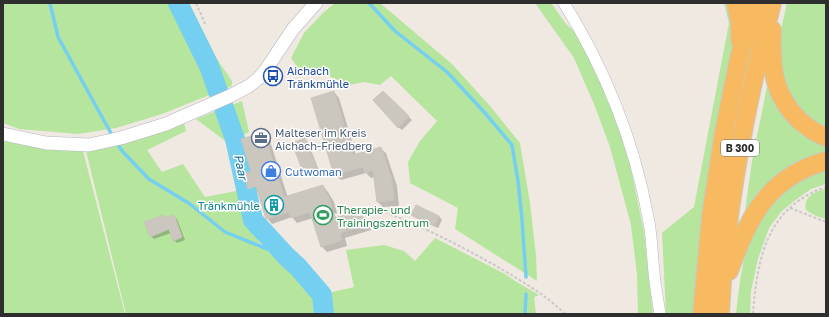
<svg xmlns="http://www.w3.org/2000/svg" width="829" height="317" viewBox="0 0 829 317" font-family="'Golos Text',sans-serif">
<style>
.green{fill:#b6e59e}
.shadow{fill:#0003}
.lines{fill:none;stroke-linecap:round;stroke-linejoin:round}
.stream{stroke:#75cff0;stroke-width:3.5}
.river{stroke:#75cff0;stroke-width:20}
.building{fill:#cbc7bf;stroke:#cbc5ba}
.minor-casing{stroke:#b4b7c1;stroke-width:12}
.tertiary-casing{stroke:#b4b7c1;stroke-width:14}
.trunk-casing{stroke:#c9c9c9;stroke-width:20}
.path{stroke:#c9c9c9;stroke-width:2;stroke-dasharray:3 2;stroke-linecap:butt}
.minor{stroke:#fff;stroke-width:11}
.tertiary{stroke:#fff;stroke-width:13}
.trunk{stroke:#f8ba60;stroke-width:18}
.labels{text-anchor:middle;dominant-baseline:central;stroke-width:3;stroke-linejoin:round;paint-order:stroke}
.shield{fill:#fff;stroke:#6d6d6d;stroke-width:1}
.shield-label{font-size:10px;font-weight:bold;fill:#2e2e2e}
.transit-label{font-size:11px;fill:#164399;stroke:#fff;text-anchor:start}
.service-label{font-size:11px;fill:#4e5e75;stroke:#fff;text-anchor:start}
.shop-label{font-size:11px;fill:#366cbe;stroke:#fff;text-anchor:start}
.culture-label{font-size:11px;fill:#0d838f;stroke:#fff;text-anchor:end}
.leisure-label{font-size:11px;fill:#27864d;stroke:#fff;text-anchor:start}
.water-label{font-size:12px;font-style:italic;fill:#0d6fa3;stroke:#fff}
</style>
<rect width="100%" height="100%" fill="#efe9e1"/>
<!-- green -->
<path class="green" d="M3,3h186l28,56 15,22v5l-70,28 -46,14 -38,6 -59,-5 -16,-6z
M335,3h45l72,61 38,42 30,37 10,60 6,53 1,25 -82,-52 3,-21 -48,-25 -2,-21 12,-21 17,-20 -46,-45 -11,9 -16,-3 -15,3 -27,-12 -15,-2 -10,-4 -6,-9 13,-25 19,-20z
M535,3h16l15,21 10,9 33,64 18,53 17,82 9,82h-15l-1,-40 -6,-49 -21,-78 -16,-43 -20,-46z
M724,3h6l6,36 -41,275h-29l-4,-81 32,-26 35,-184z
M787,3h39v129l-19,-11 -26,-34 -4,-40z
M768,82l58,63v8l-82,65 8,-57z
M242,101l7,31 -21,11 -32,-24z
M184,123l2,8 -39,19 15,22 21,-8 22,33 36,-7 4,28 16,27 40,37 12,15 9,17h-196l-40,-163 38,-9z
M3,138l80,13 42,163h-122z
M826,170v14l-15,5 -17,12 -13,11 -12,16 -11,31 -7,32 -1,23h-14c2,-18 4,-37 8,-55 1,-6 4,-12 6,-18 15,-37 37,-58 76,-71z
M826,189v30l-10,-3 -10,-6c-3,-13 9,-19 20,-21z
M435,238l70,36 10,7 24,14 -5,2 2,17h-202l-6,-21 26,-6 -8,-37 38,-5 20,6 11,10z"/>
<!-- shadow -->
<path class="shadow" d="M334,92l5,6 17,57 24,-7 6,5 11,33 2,20 -16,1 -5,-5 -3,-25 -4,1 -5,-5 -25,7 -6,-5 -22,-77z
M383,92l29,28 -10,10 -4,-3z
M263,133l6,5 19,60 35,-12 5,6 6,10 3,11 -4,1 4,4h26l6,6 2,6 -26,8 2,8 -20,6 -5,-5 -9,-29 -16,5 -5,-6 -20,7 -5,-6 -8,-26 -4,2 -6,-6z
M305,139l3,3 11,29 -11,4 -4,-3 -10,-29z
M412,215l27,1 3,4 -4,8 -22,-10z
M163,216l3,3 7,-3 4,3 8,21 -8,3 -3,-3 -3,-7 -17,6 -3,-3z"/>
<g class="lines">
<!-- stream -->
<path class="stream" d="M50,3l8,34 55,100
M369,3l26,28 52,41 38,41 27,32 6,36 4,38 4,58
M116,142l7,10 26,27 41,25 35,28 62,25
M525,314l1,-20"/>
<!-- river -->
<path class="river" d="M178,3l31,63 26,73 18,81 34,37 11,10 24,28 2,19"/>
</g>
<!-- building -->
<path class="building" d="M334,91l19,64 28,-8 11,33 2,20 -17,2 -4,-32 -8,3 -2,-6 -29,8 -23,-77z
M383,91l26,25 -11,12 -25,-28z
M264,132l20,65 39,-12 4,11 1,-1 4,13 -13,2v2l15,2 1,4 9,-3 20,2 2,7 -26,9 2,7 -21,7 -11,-35 -19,6 -2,-6 -23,7 -10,-33 -8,3 -4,-15 7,-3 -10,-32z
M305,138l11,29 -13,5 -11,-29z
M416,205l23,11 -5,10 -23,-11z
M163,215l1,3 10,-3 8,22 -9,4 -4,-12 -19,8 -6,-15z"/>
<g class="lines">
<defs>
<path id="minor" d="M564,3c41,66 70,138 84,214 4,18 4,37 6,55 1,14 4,28 6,42"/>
<path id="tertiary" d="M3,134l43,9 43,2 32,-7 45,-14 64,-28 19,-10 10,-8 6,-7 28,-42 23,-26"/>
<path id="trunk" d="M736,3l4,19v18
M772,30c-1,36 0,64 28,91 7,6 17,13 26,16
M729,271c19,-52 38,-94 97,-110
M702,314l9,-98 13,-84 16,-78 15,-51
M720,314c5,-105 26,-210 52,-311"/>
</defs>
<!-- minor casing -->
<use href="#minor" class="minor-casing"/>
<!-- tertiary casing -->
<use href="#tertiary" class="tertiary-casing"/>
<!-- trunk casing -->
<use href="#trunk" class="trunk-casing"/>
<!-- path -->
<path class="path" d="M196,3l10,23
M790,208l36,14
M385,212c41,16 80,36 118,58 23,14 43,25 62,44
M753,314c4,-56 14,-107 73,-127"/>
<!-- minor -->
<use href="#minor" class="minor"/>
<!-- tertiary -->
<use href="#tertiary" class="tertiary"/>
<!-- trunk -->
<use href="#trunk" class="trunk"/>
</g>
<!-- icons -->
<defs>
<symbol id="bus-ring" viewBox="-11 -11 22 22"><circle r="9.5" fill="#fff" stroke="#1a4fb4" stroke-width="1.5"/><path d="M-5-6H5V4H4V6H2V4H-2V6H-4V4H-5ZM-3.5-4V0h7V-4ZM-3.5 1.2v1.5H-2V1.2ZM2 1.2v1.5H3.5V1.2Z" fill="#1a4fb4"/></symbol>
<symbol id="office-ring" viewBox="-11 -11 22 22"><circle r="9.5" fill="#fff" stroke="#5c6f8a" stroke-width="1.5"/><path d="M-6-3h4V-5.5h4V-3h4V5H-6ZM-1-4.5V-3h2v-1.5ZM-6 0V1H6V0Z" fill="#5c6f8a"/></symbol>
<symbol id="shop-ring" viewBox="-11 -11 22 22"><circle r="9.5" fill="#fff" stroke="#3f7fe0" stroke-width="1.5"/><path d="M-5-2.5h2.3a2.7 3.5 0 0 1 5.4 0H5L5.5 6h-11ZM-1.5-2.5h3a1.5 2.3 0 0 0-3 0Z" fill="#3f7fe0"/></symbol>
<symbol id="building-ring" viewBox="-11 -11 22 22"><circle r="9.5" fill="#fff" stroke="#0f9aa8" stroke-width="1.5"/><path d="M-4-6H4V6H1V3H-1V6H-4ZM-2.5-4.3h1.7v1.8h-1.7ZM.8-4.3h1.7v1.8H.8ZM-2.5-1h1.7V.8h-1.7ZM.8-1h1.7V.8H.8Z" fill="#0f9aa8"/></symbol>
<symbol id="stadium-ring" viewBox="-11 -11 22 22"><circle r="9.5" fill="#fff" stroke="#2e9e5b" stroke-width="1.5"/><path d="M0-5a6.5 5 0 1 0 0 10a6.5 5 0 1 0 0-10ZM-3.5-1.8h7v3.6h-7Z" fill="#2e9e5b"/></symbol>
</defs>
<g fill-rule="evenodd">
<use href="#bus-ring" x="262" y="65" width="22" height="22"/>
<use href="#office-ring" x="250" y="127" width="22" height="22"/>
<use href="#shop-ring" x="260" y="160" width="22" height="22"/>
<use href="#building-ring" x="263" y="194" width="22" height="22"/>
<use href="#stadium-ring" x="312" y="204" width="22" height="22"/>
</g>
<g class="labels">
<!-- shield labels -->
<rect class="shield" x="721" y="140" width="38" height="16" rx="3"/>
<g class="shield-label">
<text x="740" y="148">B 300</text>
</g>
<!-- transit labels -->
<g class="transit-label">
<text x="287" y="70">Aichach<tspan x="287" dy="13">Tränkmühle</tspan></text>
</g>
<!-- service labels -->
<g class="service-label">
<text x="275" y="132">Malteser im Kreis<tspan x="275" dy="13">Aichach-Friedberg</tspan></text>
</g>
<!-- shop labels -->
<g class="shop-label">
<text x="285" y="171">Cutwoman</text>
</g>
<!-- culture labels -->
<g class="culture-label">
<text x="260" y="205">Tränkmühle</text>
</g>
<!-- leisure labels -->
<g class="leisure-label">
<text x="337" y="209">Therapie- und<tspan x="337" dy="13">Trainingszentrum</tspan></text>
</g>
<!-- water labels -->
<g class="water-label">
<text transform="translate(241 167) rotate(78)">Paar</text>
</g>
</g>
<!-- border -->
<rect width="829" height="317" fill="none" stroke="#2e2e2e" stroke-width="8"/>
</svg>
